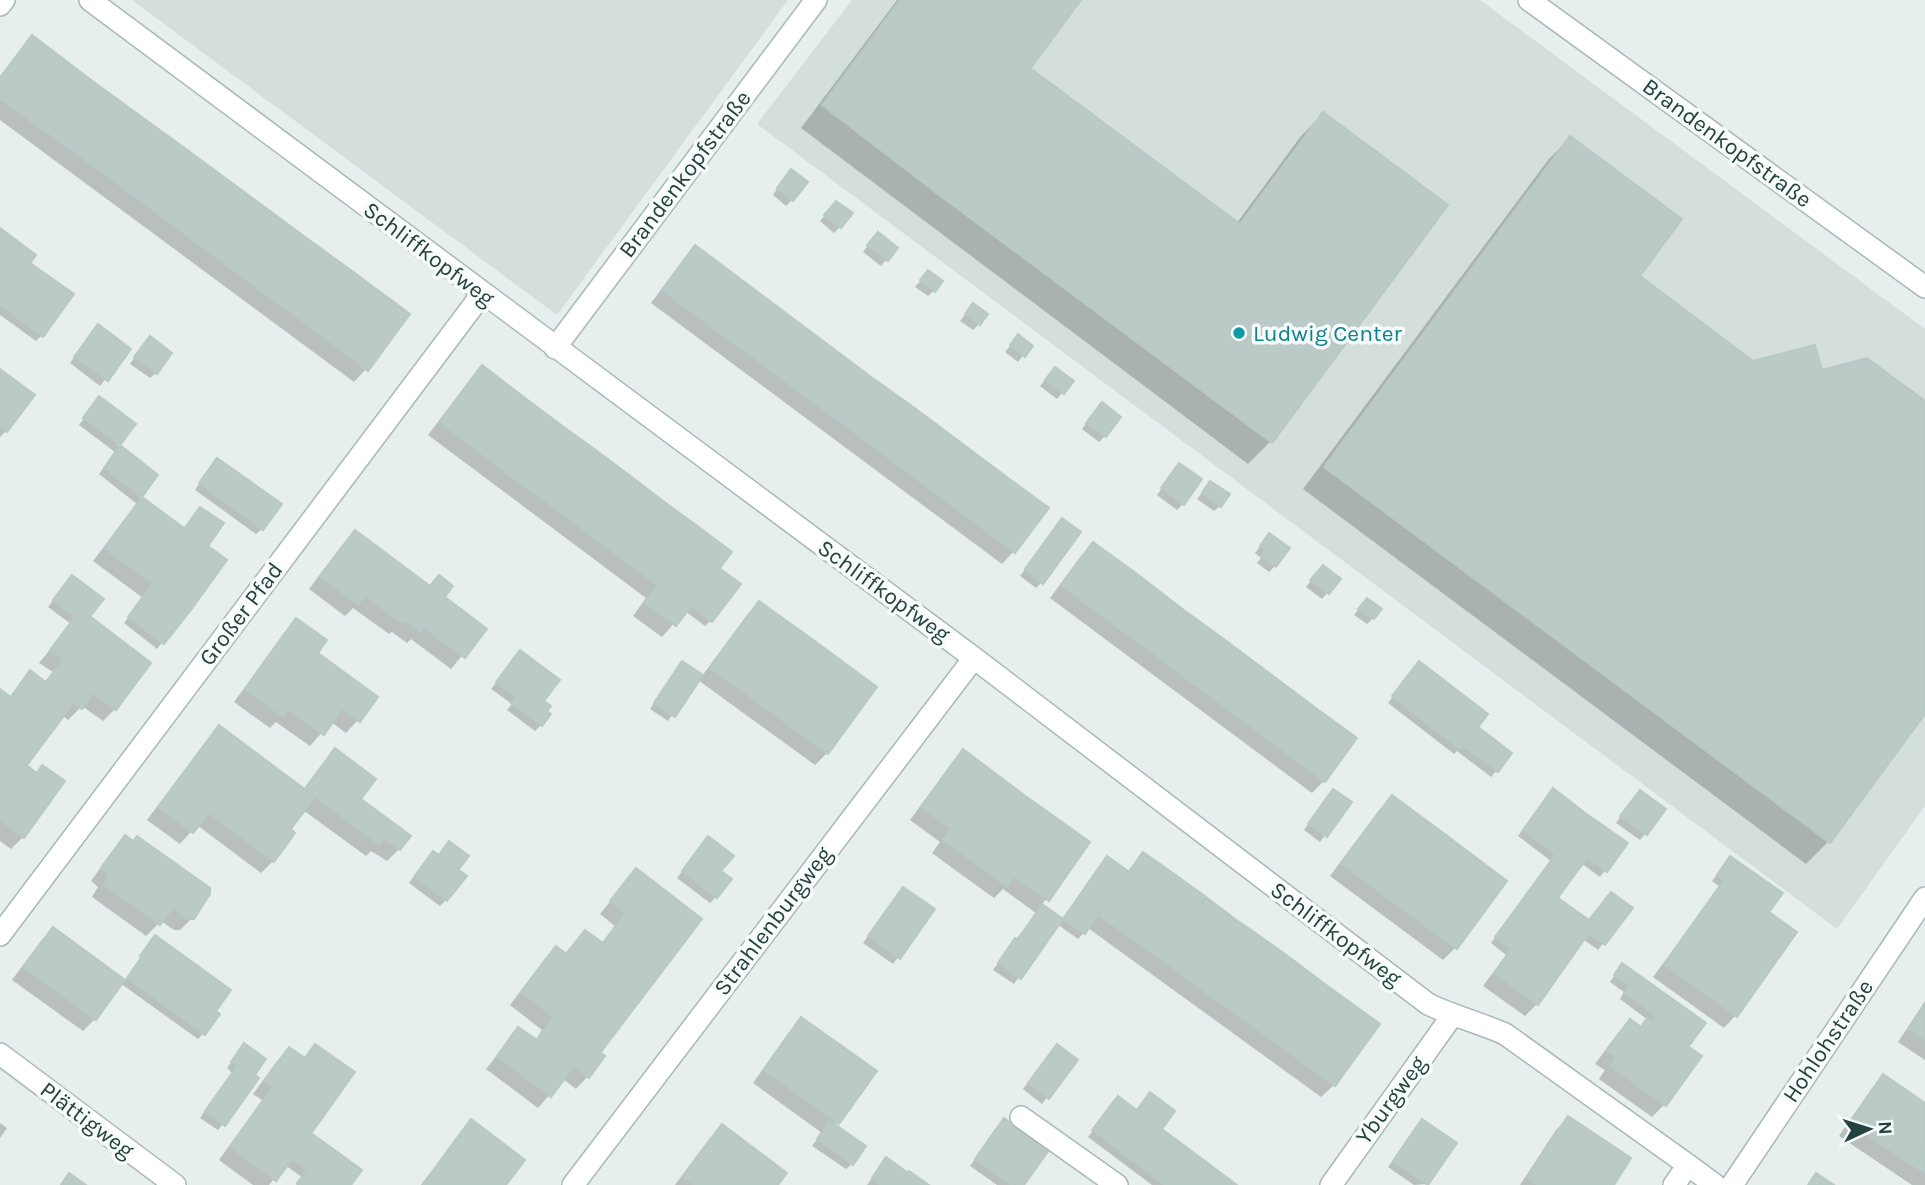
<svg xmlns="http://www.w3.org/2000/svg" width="1925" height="1185" viewBox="0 0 1925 1185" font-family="Karla,sans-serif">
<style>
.built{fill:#d4dfdc}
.shadow{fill:#0003}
.building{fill:#bbcac7;stroke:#b8c9c5;stroke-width:2}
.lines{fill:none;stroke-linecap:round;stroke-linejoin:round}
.minor-casing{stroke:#a8b8b6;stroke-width:24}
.minor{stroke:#fff;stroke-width:21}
.culture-dot{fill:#0f9aa8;stroke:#f7fbfa;stroke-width:2.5}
.labels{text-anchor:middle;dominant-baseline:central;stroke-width:7;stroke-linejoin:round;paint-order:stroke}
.street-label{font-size:23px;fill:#244240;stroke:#f7fbfa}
.culture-label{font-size:23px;fill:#0d838f;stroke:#f7fbfa;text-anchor:start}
</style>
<rect width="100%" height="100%" fill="#e6efed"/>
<!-- built -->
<path class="built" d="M132,0h656l-231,315z
M852,0h628l445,329v477l-88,123 -1080,-805z"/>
<!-- shadow -->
<path class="shadow" d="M897,0h182l-51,68 208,156 65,-88 22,-22 -53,328 -22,22 -447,-336z
M32,38l334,331 -12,13 -354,-262v-44z
M1570,138l67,138 116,87 68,9 104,31v308l-97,131 -22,22 -503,-375 245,-329z
M785,177l7,23 -6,6 -13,-11z
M830,209l10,18 -6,6 -14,-12z
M0,230l28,33 14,72 -6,6 -36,-26z
M872,240l24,8 -15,18 -18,-14z
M695,248l319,303 -12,13 -351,-261 32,-43z
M923,278l11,13 -6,5 -13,-9z
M968,311l11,13 -6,6 -13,-9z
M98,326l31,23 -29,37 -30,-23z
M1013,342l18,4 -13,16 -13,-10z
M144,344l12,29 -6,5 -20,-14z
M482,368l247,184 -12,17 -6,51 -6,6 -20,-15 -23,26 -29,-21 13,-18 -218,-163 42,-55z
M1055,369l17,12 -15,18 -17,-13z
M0,371l6,60 -6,6z
M94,405l39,19 -16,21 38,31 -16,21 44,33 17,-21 5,37 20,15 -68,88 -33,-26 19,-25 -50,-37 44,-57 -38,-30 16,-22 -36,-27z
M1096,410l9,26 -6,6 -17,-13z
M212,466l50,63 -6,5 -61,-44z
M1174,471l9,33 -6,6 -20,-15z
M1210,483l10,23 -6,5 -17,-12z
M1056,527l-14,55 -6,6 -16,-12z
M355,532l73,56 11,-11 3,20 42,32 -33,40 -40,-30 -4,4 -15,-11 -3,2 -36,-26 -8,8 -36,-27 34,-45z
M1269,535l6,31 -6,6 -12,-9 4,-5 -6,-5z
M1093,544l231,237 -12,12 -262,-195 31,-42z
M1317,573l22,6 -17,20 -16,-12z
M66,583l49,126 -12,12 -21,-15 -14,14 -6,-5 -37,51 -2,71 -12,12 -11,-8v-150l10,8 14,-21 20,5 9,-11 -14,-9 32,-39 -23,-17z
M759,603l68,150 -12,12 -117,-85 -30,41 -18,-12 32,-46 20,13 45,-61z
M1361,606l12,12 -6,6 -13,-9z
M297,621l61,99 -12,13 -15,-11 -21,24 -34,-24 -6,6 -36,-26 50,-69z
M515,658l26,43v24l-6,6 -28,-21 5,-6 -21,-15z
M1413,669l62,58 21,44 -5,6 -34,-26 -3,3 -66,-51z
M220,728l83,62 20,-27 12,-13 23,49 41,50 -12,12 -16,-10 -5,5 -63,-46 -14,20 -16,31 -12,12 -64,-48 -17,19 -33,-24 60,-80z
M963,752l125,90 -47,64 21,14 40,-56 25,8 16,-18 191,231 -13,12 -233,-169 -10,11 -21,-15 -43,60 -21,-14 43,-57 -33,-24 -9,9 -32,-23 -30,-22 8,-11 -30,-22 41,-56z
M1553,790l73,53 -26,34 -19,-14 -25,35 33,24 41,-14 -32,42 -15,-11 -46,65 -12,12 -42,-30 23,-31 -15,-12 60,-82 -33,-25z
M1328,797l21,5 -29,40 -16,-12z
M1392,797l113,84 -50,67 -12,12 -113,-84 50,-67z
M1634,798l30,11 -24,31 -24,-17z
M125,838l67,80 -12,12h-6l-13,-9 -15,15 -54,-39 6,-10 -7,-6 22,-31z
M702,845l17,27 -3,25 -6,6 -33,-25z
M444,849l22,7 -10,14 -10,30 -6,6 -31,-23 18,-24 11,-2z
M1725,864l56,30 -14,18 -31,103 -12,13 -71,-51 67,-90 -8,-6z
M636,870l-38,184 -10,22 -12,13 -13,-10 -25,29 -52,-39 32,-40 17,12 7,-11 -32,-25 34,-45 12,-12 9,7 20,-23 16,12 14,-18 -15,-12z
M903,889l29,21 -39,54 -30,-21z
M53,929l71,52 26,-38 79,47 -16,21 -9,22 -6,6 -78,-56 -25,36 -12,12 -71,-51 29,-39z
M1617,972l69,75 13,9 -35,49 -12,12 -53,-38 6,-9 -10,-6 23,-31 12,-12 10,7 8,-8 -28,-21 4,-7 -14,-10z
M1925,1001v59l-27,-18z
M801,1019l73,53 -39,54 17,38 -6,5 -34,-23 10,-13 -69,-50 36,-51z
M315,1046l-12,95 46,44h-53l6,-8 -17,-12 -16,20h-16l-34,-25 43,-60 -9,-6 24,-33 12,-12 14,10z
M239,1051l13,24 -29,49 -5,6 -18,-12 32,-45 -5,-5z
M1051,1052l25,9 -34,43 -19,-15z
M1884,1076l41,28v81h-13l-73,-49 33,-48z
M1144,1100l28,11 -13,18 75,56h-82l-64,-48 25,-33 23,8z
M1568,1118l44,67h-92l36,-55z
M1422,1121l5,63 -13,1 -26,-18z
M471,1122l33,63h-83l38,-51z
M0,1123l7,5 -7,10z
M722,1126l54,59h-101l35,-47z
M999,1126l23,59h-25l-27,-19z
M880,1166l44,19h-57z"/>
<!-- building -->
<path class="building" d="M900,0h181l-143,194 -116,-89z
M32,35l59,45 -41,55 -50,-36v-21z
M1030,68l210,156 83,-112 125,93 -176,238 -334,-249z
M91,80l48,35 -40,55 -49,-35z
M139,115l51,37 -40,56 -51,-38z
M1570,136l112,83 -42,57 113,85 62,-16 7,25 45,-12 58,43v313l-95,129 -506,-376z
M190,152l57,42 -41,56 -56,-42z
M791,169l17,13 -15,19 -16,-13z
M247,194l54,40 -41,56 -54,-40z
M836,201l17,12 -12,15 -17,-13z
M0,228l36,27 -36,50z
M878,232l20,16 -10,13 -21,-16z
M301,234l55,40 -42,56 -54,-40z
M695,245l44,33 -33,45 -44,-33z
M30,263l44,31 -31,43 -43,-32z
M928,270l15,11 -8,11 -15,-12z
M356,274l54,40 -42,57 -54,-41z
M739,278l44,33 -33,44 -44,-32z
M973,303l15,11 -8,11 -15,-11z
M783,311l44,33 -32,45 -45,-34z
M98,324l33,25 -23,32 -34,-24z
M1018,334l15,12 -8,11 -15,-12z
M150,336l22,17 -15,21 -23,-17z
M827,344l44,33 -32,44 -44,-32z
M482,365l43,33 -43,56 -43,-32z
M1055,367l19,14 -10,13 -19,-14z
M0,369l35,26 -28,37 -7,-6z
M871,377l45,32 -33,45 -44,-33z
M99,396l37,28 -16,21 -37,-27z
M525,398l36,27 -43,57 -36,-28z
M1102,402l19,15 -15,20 -20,-14z
M916,409l44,33 -33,45 -44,-33z
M561,425l36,26 -42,57 -37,-26z
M960,442l44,33 -33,45 -44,-33z
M120,445l38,30 -16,22 -38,-29z
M597,451l36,27 -43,57 -35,-27z
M217,458l65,46 -19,26 -64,-47z
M1179,463l23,16 -18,26 -23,-17z
M1004,475l45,33 -34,45 -44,-33z
M633,478l34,26 -42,57 -35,-26z
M1210,481l20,13 -9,13 -19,-14z
M142,497l85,63 -37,51 -86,-63z
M667,504l33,24 -43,57 -32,-24z
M200,507l24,16 -16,23 -24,-17z
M1062,518l19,14 -38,52 -18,-15z
M700,528l32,24 -56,74 -32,-23z
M355,530l75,56 9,-11 14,11 -8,11 42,32 -22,29 -42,-31 -3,5 -16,-12 -2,3 -37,-27 -7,9 -38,-29z
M1269,533l21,15 -14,19 -15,-10 5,-6 -6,-5z
M1093,542l44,32 -32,44 -44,-33z
M1323,565l18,14 -12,15 -19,-14z
M719,568l22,16 -29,38 -21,-16z
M1137,574l44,34 -32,42 -44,-32z
M72,575l32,24 -20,25 -31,-24z
M153,583l37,28 -26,33 -36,-27z
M1367,598l15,11 -8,10 -16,-10z
M759,601l57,41 -48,68 -58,-42z
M1181,608l44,32 -32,44 -44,-34z
M75,617l9,7 7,-7 60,46 -35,47 -23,-17 -11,16 -36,-27 17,-23 -13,-9z
M296,618l31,22 -9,13 60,44 -18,25 -18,-13 -18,26 -36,-25 -5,7 -38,-28z
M1225,640l44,33 -32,43 -44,-32z
M816,642l61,45 -49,67 -60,-44z
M520,650l40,30 -16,21 7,5 -4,5 4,3 -9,12 -31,-23 5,-6 -20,-15z
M682,661l21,14 -28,42 -21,-14z
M1419,661l26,20 -27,36 -26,-21z
M30,670l43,33 -19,26 -43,-32z
M1269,673l44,33 -32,43 -44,-33z
M1445,681l43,33 -27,36 -43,-33z
M0,689l54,40 -27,36 -27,-20z
M1313,706l44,32 -32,44 -44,-33z
M219,725l96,72 -24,32 4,4 -21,29 -65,-49 -16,20 -35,-26z
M1478,727l34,26 -14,19 -35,-26z
M2,747l35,26 5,-8 23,16 -41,57 -24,-18v-71z
M335,748l41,31 -15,20 50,37 -11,14 -16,-11 -5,6 -74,-56z
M963,749l61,46 -49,68 -32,-23 8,-11 -30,-22z
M1553,788l32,25 -30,41 -32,-24z
M1333,789l19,13 -25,35 -19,-13z
M1640,790l26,19 -19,26 -27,-19z
M1024,795l66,47 -41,59 -35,-24 -7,10 -32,-24z
M1392,795l58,43 -52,68 -57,-43z
M1585,813l43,30 -21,29 -20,-14 -20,27 -22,-16z
M125,835l8,6 4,-5 73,52v6l-16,25h-7l-14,-11 -13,17 -57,-41 6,-10 -8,-6z
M708,836l26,20 -13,15 11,8 -15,19 -35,-27z
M1450,838l57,43 -50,68 -59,-43z
M449,841l20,15 -10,13 -20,-14z
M433,851l34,25 -20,25 -33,-24z
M1143,852l34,24 -45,63 -34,-24z
M1107,856l21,15 -43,63 -22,-15z
M1730,856l53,37 -14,19 -52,-37z
M636,868l66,51 -67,88 -69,-53 19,-24 18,13 22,-30 -15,-12z
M1545,869l22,16 -9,13 31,22 22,-28 22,16 -28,37 -16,-11 -5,6 -43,-32 -30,41 -16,-12z
M1177,876l29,21 -45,62 -29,-20z
M1724,880l73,52 -60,85 -73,-53z
M903,887l32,22 -35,50 -32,-23z
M1206,897l29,22 -45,62 -29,-22z
M1042,904l21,15 -42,60 -23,-16 17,-25 3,2z
M1541,908l43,32 -46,65 -44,-32z
M1235,919l29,20 -45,63 -29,-21z
M53,927l72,53 -29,40 -73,-53z
M155,935l76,55 -15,21 -76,-55z
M1264,939l29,21 -45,63 -29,-21z
M556,946l79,61 -35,46 -79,-61z
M142,957l78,57 -15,21 -78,-57z
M1293,960l29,22 -45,62 -29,-21z
M1622,963l84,60 -18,24 -35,-26 3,-5 -32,-23 5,-7 -15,-11z
M1322,982l29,21 -45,62 -29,-21z
M1351,1003l29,21 -45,62 -29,-21z
M1925,1005v35l-16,-11z
M553,1017l52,39 -16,22 -15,-12 -23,31 -54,-41 21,-29 19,13z
M801,1017l76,54 -38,53 -75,-54z
M1647,1018l55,38 -36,50 -56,-40 6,-9 -10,-6 24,-32 11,8z
M244,1043l22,16 -11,16 4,3 -34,48 -20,-15 32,-45 -6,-4z
M315,1044l40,28 -35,49 -56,-40 25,-34 16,11z
M1057,1044l21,16 -29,39 -21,-16z
M1883,1074l42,29v46l-11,17 -64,-42z
M273,1087l47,34 -44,60 -46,-34z
M1150,1092l25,19 -13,18 -25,-19z
M1118,1096l44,33 75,56h-72l-73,-55z
M1568,1116l63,42 -17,27h-76l-11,-7z
M1004,1118l45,32 -25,35h-13l-36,-26z
M471,1119l54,41 -19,25h-54l-19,-14z
M1422,1119l35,24 -29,42 -35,-24z
M830,1121l36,25 -13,19 -36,-26z
M722,1124l65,49 -9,12h-84l-12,-8z
M311,1133l51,37 -11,15h-50l-4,-2 10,-13 -15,-11z
M1925,1149v24l-11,-7z
M886,1157l22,16 -9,12h-18l-9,-7z
M433,1171l19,14h-30z
M909,1171l20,14h-30z
M69,1173l17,12h-25z
M1816,1173l18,12h-26z"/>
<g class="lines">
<defs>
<path id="minor" d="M90,0l884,658 454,346c25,12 52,19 77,30l183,131
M1529,0l396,287
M0,5l4,-5
M555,348l261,-348
M0,935l482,-641
M0,1054l175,131
M1021,1117l96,68
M573,1185l401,-527
M1331,1185l121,-169
M1674,1185l14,-20 27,20
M1732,1185l193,-287"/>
</defs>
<!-- minor casing -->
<use href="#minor" class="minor-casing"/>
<!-- minor -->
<use href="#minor" class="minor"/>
</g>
<!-- markers -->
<circle class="culture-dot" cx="1239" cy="333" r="7"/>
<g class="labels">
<!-- street labels -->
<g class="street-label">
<text transform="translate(1727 143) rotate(36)">Brandenkopfstraße</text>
<text transform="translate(685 174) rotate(-53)">Brandenkopfstraße</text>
<text transform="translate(429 254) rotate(37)">Schliffkopfweg</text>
<text transform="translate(884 591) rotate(36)">Schliffkopfweg</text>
<text transform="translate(241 614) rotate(-53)">Großer Pfad</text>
<text transform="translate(773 921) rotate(-53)">Strahlenburgweg</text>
<text transform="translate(1336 934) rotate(37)">Schliffkopfweg</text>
<text transform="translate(1828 1041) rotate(-56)">Hohlohstraße</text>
<text transform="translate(1391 1100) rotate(-54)">Yburgweg</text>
<text transform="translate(87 1120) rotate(37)">Plättigweg</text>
</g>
<!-- culture labels -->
<g class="culture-label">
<text x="1253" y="333">Ludwig Center</text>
</g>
</g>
<!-- north arrow -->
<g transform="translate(1869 1129) rotate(86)" stroke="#f7fbfa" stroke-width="5" paint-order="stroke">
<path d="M0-5L12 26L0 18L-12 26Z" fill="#244240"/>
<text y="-10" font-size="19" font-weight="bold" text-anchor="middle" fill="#244240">N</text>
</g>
</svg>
